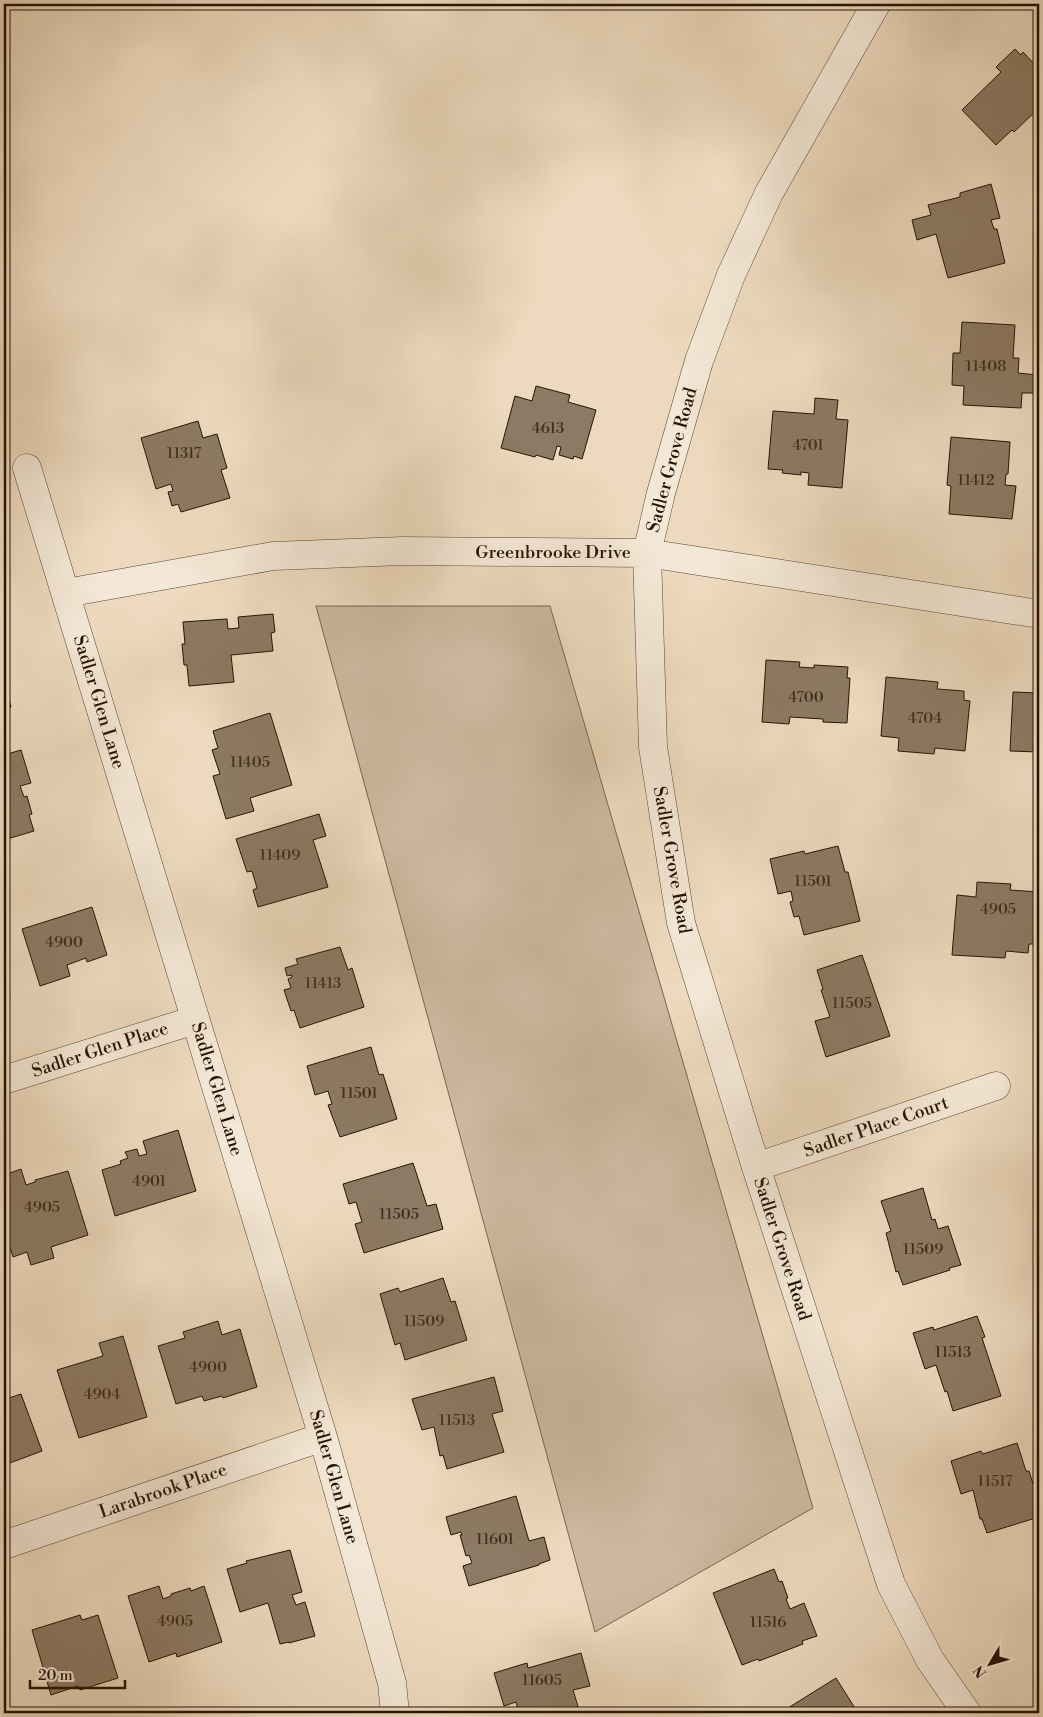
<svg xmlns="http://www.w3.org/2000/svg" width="1043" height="1717" viewBox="0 0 1043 1717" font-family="'Libre Bodoni',serif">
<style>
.green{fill:#cbb89e;stroke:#786650}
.building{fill:#8d7a64;stroke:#251303}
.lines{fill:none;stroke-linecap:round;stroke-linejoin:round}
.minor-casing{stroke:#574532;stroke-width:29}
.minor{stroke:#f3e7d5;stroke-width:28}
.labels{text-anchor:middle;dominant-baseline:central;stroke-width:5;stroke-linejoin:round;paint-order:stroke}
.number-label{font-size:15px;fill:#3f2d1b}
.street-label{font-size:18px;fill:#251303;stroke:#f3e7d5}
</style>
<rect width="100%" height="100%" fill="#eddabe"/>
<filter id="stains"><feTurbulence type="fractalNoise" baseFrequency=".004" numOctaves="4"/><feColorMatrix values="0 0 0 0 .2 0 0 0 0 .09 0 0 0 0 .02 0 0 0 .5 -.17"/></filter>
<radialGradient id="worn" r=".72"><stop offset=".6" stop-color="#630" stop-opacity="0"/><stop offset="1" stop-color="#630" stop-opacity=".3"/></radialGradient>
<!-- green -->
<path class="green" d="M316,606h234l263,902 -218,124z"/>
<!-- building -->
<path class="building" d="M1015,49l6,6 2,-3 16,17v39l-25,24 -2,-2 -16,15 -34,-35 39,-38 -5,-5z
M991,184l9,34 -9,2 3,9h3l8,34 -57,15 -12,-44 -19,6 -5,-20 19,-5 -3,-10 32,-8v-4z
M962,322l53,3 -2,33h6l-1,15 19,2 -1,18h-14l-1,15 -58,-3 1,-19 -12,-1 1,-32h7z
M536,386l34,9 -2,7 28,8 -14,49 -8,-3 -1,3 -14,-4 2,-8 -4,-1 -4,14 -17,-5 -1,2 -34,-9 14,-52 17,5z
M815,398l23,2 -2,19 12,1 -6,68 -34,-3 1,-12 -8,-1v3l-19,-2 1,-3 -15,-1 5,-58 41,3z
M198,421l5,17 14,-4 10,34 -6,2 9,28 -49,14 -3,-8 -6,2 -4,-14 5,-1 -2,-7 -15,5 -15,-51z
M951,437l59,5 -2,32h-2l-1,11 11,1 -4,33 -63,-5 2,-28 -4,-1z
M273,614l2,18 -4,1 2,18 -42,4 3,27 -45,4 -2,-21h-3l-2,-21h3l-2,-22 44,-3 1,10 11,-1 -1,-11z
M766,660l34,2 -1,5 15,1v-3l34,2 -1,11h3l-3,45 -24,-1v-3l-33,-2 -1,7 -27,-2z
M886,677l52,5 -1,7 27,2v9l6,1 -5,50 -30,-3 -1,6 -36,-3 1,-13 -18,-2z
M4,681l7,26 -7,2z
M1013,692l26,1v59l-29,-1z
M270,713l22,72 -42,13 4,13 -28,8 -13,-43 7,-2 -8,-24 6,-2 -5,-17z
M21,750l10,33 -11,3 4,11 3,-1 5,18 -3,1 5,16 -30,9v-85z
M319,814l7,22 -13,4 15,47 -70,20 -5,-17 4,-2 -5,-17 -5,1 -11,-33z
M838,846l7,26h3l12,49 -56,14 -5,-19 -5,1 -4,-15 3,-1 -2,-10 -13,3 -8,-35 34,-8 1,3z
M977,882l34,2 -1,6 29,2 -2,52h-8l-1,9 -22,-2 -1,7 -53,-3 5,-60 19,2z
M92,907l15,48 -20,7 -1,-4 -19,7 3,11 -30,10 -18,-57z
M340,947l8,23 4,-2 12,39 -64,21 -6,-18 -3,1 -7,-21 7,-2 -3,-9 4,-2v-2l-5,1 -2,-8 13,-4 -2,-5z
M862,955l28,81 -64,21 -11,-36 15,-4 -9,-27 2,-1 -6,-19z
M4,975l6,20 -6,2z
M371,1047l8,28 4,-1 14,45 -57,18 -12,-32 4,-1 -4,-13 -13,4 -8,-29z
M178,1130l18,61 -81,25 -13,-46 19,-6 -1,-3 8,-3 -3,-6 12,-3 2,7 8,-2 -4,-13z
M413,1163l14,43 9,-2 7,25 -79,24 -9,-29 7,-2 -6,-20 -7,2 -6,-20z
M21,1169l5,16 9,-3v-2l33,-9 20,64 -37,12 3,11 -23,7 -4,-13 -14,5 -9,-29v-53z
M923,1188l9,32 3,-1 3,10 10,-3 13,39 -12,3 1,2 -47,15 -5,-14 -2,1 -10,-39 5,-2 -10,-30z
M1039,1241v11l-4,-9z
M443,1278l8,24 4,-1 12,39 -62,20 -5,-17 -5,2 -15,-51 18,-6 2,4z
M977,1316l8,21 -3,1 19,58 -48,15 -6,-20 -2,1 -9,-27 -11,4 -12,-36 20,-6 1,3z
M218,1321l4,14 18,-6 17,58 -34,11 -1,-2 -18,5 -2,-5 -26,8 -18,-58 27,-8 -2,-6z
M123,1336l24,81 -68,21 -22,-68 46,-14 -4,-13z
M494,1377l9,34 -11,3 12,38 -57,17 -4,-14 -3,1 -6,-29 -12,3 -10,-31z
M4,1392l2,7 15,-5 21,57 -35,13 -1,-3h-2z
M1017,1443l9,28h3l10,32v14l-52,16 -5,-14h-2l-7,-29 -12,4 -10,-33 30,-10 2,3z
M516,1496l13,45 15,-4 6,23 -11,4v1l-70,21 -6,-20 9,-3 -3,-8 -3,1 -6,-21h2l-1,-3 -10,3 -5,-18z
M290,1550l12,42 -10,3 4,10 9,-3 10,34 -26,7v-1l-9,2 -12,-41 -28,9 -13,-43 20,-6 -1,-2z
M774,1569l5,13 3,-1 6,17 -2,1 4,10 14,-6 13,33 -15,5 1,3 -44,17 -1,-2 -16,6 -29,-72z
M159,1586l4,13 8,-3v-2l19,-6 1,3 13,-5 18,56 -45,15 -1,-4 -27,9 -21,-66z
M80,1615l2,5 16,-5 20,63 -38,12 -2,-4 -27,9 -19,-65z
M581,1653l9,33 -17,4 7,23h-61l-3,-11 -12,4 -10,-33 33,-10 1,5z
M836,1678l22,35h-78z"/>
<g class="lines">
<defs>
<path id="minor" d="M876,4l-107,189 -38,82 -32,86 -38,132 -14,60 6,194 28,176 75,244 135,417 39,76 37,53
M27,468l296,969 69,246 3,30
M66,593l207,-37 130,-5 244,2 392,61
M4,1080l191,-60
M756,1167l240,-81
M4,1545l319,-108"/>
</defs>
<!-- minor casing -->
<use href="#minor" class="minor-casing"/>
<!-- minor -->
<use href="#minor" class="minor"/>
</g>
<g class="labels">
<!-- number labels -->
<g class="number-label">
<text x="986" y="366">11408</text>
<text x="548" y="428">4613</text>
<text x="808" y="445">4701</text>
<text x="184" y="453">11317</text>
<text x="976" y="480">11412</text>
<text x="806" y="697">4700</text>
<text x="925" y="718">4704</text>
<text x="250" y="762">11405</text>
<text x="280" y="855">11409</text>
<text x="813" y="881">11501</text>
<text x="998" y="909">4905</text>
<text x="64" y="942">4900</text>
<text x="323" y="983">11413</text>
<text x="852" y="1003">11505</text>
<text x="359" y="1093">11501</text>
<text x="149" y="1181">4901</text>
<text x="42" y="1207">4905</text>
<text x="399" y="1214">11505</text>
<text x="923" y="1249">11509</text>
<text x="424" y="1321">11509</text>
<text x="953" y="1352">11513</text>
<text x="208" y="1367">4900</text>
<text x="102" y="1394">4904</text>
<text x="457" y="1420">11513</text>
<text x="995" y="1481">11517</text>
<text x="495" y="1539">11601</text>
<text x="175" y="1621">4905</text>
<text x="768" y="1622">11516</text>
<text x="542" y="1680">11605</text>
</g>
<!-- street labels -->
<g class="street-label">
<text transform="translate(672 460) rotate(-75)">Sadler Grove Road</text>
<text x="553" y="552">Greenbrooke Drive</text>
<text transform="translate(99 702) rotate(73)">Sadler Glen Lane</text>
<text transform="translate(672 860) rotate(80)">Sadler Grove Road</text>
<text transform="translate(100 1050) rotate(-18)">Sadler Glen Place</text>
<text transform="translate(217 1089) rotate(73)">Sadler Glen Lane</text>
<text transform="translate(876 1127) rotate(-19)">Sadler Place Court</text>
<text transform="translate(782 1249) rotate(72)">Sadler Grove Road</text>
<text transform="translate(334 1477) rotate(74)">Sadler Glen Lane</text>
<text transform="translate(163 1491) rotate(-19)">Larabrook Place</text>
</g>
</g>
<!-- margin -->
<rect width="1043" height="1717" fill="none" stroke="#eddabe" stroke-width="20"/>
<rect x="5" y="5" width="1033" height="1707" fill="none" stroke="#251303" stroke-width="2.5"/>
<rect x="10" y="10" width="1023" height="1697" fill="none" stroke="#251303"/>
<!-- north arrow -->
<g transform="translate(990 1664) rotate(232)" stroke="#f3e7d5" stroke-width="4" paint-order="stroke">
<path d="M0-4L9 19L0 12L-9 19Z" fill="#251303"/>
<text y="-8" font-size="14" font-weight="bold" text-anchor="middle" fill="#251303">N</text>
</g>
<!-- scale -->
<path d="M30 1680v8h95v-8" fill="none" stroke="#251303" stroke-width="2.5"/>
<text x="38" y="1680" font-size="15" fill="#251303" stroke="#f3e7d5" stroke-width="4" paint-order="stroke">20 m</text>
<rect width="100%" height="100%" filter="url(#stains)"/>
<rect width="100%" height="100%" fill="url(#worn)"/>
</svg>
